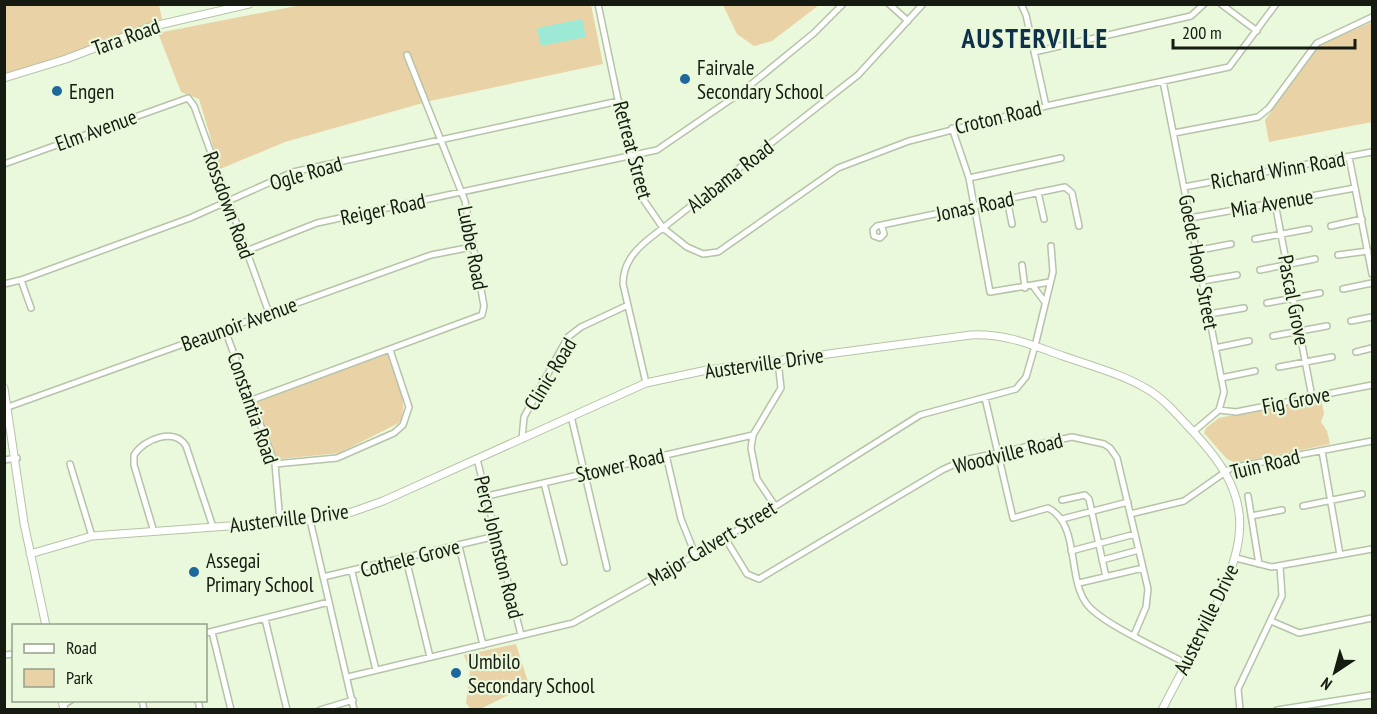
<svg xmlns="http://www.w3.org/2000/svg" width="1377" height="714" viewBox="0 0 1377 714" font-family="'PT Sans Narrow',sans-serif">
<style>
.green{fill:#e9d2a6}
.water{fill:#9cead5}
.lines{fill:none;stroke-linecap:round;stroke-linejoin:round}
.minor-casing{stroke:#b5c3a8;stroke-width:8}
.tertiary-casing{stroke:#b5c3a8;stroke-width:9}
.minor{stroke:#fff;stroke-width:5}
.tertiary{stroke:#fff;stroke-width:7}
.poi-dot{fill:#1f689c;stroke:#eaf8dc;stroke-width:2}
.labels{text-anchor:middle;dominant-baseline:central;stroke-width:4.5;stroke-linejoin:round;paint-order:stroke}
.street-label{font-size:21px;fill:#161b11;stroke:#eaf8dc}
.poi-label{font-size:21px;fill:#161b11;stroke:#eaf8dc;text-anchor:start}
.district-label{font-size:27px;font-weight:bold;letter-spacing:1.5px;fill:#0e3049;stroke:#eaf8dc}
</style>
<rect width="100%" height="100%" fill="#eaf8dc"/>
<!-- green -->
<path class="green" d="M5,5h154l3,14 -94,39 -63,19z
M301,5h290l12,59 -173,37 -145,41 -65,27 -21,-70 -18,-7 -23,-59z
M723,5v-1l96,1 -47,36 -18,5 -17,-12z
M1372,22v100l-103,20 -4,-22 56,-76z
M387,354c7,21 24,49 12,69l-60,30 -58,6 -5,-3 -20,-52 4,-5z
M1321,398l3,16 -3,8 6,9 3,13 -94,19 -9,-4 -23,-26 2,-5 13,-10z
M516,644l13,41 -49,24h-9l-5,-6 4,-32 -6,-16z"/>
<!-- water -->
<path class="water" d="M582,19l4,18 -45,9 -4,-18z"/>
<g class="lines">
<defs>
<path id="minor" d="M598,4l32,153 13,42 20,29 24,19 16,7 15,-2 120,-84 71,-27 137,-35 183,-39 47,-63
M889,4l19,17
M1021,4l5,11 20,91
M1221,4l36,27
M1034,52l157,-36 13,-12
M1163,81l61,311 -5,18 -25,21
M952,128l17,50 21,114 60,-10
M1174,133l84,-16 11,-9 48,-65 55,-26
M1349,157l23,117
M4,164l184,-66 6,8 75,207
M969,178l92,-20
M1184,187l188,-35
M1038,192l6,27
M1007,199l5,25
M1275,203l37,194
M1190,218l165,-30
M1331,226l31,-7
M882,227l2,7 -4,4 -6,-2 -1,-6 4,-4 188,-39 7,6 7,33
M1255,239l54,-10
M246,251l71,-28 340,-73 86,-59 71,-58 29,-29
M1195,251l36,-7
M1338,255l30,-4
M1022,265l3,23
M1260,270l55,-11
M21,280l10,28
M1202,281l35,-6
M4,284l17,-4 169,-62 103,-46 326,-71
M1033,286l11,15
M1343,289l29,-6
M1267,303l53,-10
M1209,314l35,-6
M1351,321l21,-4
M225,330l50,134 5,58
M1273,336l54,-10
M1215,348l34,-7
M1356,352l16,-4
M1279,367l53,-10
M1221,378l34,-7
M646,383l-23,-99c0,-21 12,-34 27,-46l208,-163 65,-71
M985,398l28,120 35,-10c32,16 19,68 38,95 14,20 76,47 99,60
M252,400l230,-85 2,-9 -19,-105 -58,-146
M8,407l423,-152 41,-8
M1219,410l17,2 136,-27
M571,416l36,152
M522,439l2,-22 44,-80 13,-10 47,-22
M1322,451l18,104
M666,455l15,64 14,35
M477,459l44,176
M4,460l13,-2
M70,464l22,72
M275,464l62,-6 57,-25 9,-8 6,-18 -19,-57
M544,483l20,79
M487,496l266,-61
M1248,496l11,68
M1062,500l23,-5 4,4 17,78
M775,506l-18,-27 -6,-31 2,-13 28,-47 -3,-27
M1303,506l59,-12
M1130,514l54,-13 47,-33 141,-27
M1251,516l31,-6
M1062,519l66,-17
M310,520l44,190
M154,532l-20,-67v-10c10,-16 41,-28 52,-9l27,81
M725,538l22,36 12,5 183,-109 22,-10 108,-23 32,7 6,4 7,10 31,131 -2,18 -12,28
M459,546l24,99
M1071,551l64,-17
M1236,558l36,9 100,-18
M406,559l24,98
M1102,560l37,-10
M352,572l24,98
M323,577l173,-41
M1079,583l64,-15
M265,619l22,91
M1271,621l28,12 73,-15
M212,632l19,78
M206,633l123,-31
M4,655l10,-1
M348,677l225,-54 152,-85 195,-123 96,-26 10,-12 9,-31 18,-74 -2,-26
M142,700l2,10
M198,700l2,10
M63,705l8,-5
M320,710l33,-10
M1240,710l-2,-21 44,-93 -2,-30
M1277,710l95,-15"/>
<path id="tertiary" d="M4,78l62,-19 84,-32 99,-23
M4,388l20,135 22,103
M30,554l62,-18 218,-16 42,-8 31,-11 263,-118 61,-13 264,-35c33,-2 61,10 92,21 28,10 59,18 84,33 14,8 26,21 37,33 31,32 61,67 55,114 -5,49 -54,127 -77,174
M62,700l2,10"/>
</defs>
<!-- minor casing -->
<use href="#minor" class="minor-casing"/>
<!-- tertiary casing -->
<use href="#tertiary" class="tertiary-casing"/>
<!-- minor -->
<use href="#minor" class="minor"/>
<!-- tertiary -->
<use href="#tertiary" class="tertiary"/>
</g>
<!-- markers -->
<g class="poi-dot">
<circle cx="685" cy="79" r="6"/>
<circle cx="57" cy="91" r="6"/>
<circle cx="194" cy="572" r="6"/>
<circle cx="456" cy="673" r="6"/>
</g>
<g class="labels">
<!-- street labels -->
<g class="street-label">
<text transform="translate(126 37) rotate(-20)">Tara Road</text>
<text transform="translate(998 117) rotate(-13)">Croton Road</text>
<text transform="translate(96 130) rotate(-20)">Elm Avenue</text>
<text transform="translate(633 150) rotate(75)">Retreat Street</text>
<text transform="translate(1278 170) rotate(-10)">Richard Winn Road</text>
<text transform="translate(306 173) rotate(-16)">Ogle Road</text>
<text transform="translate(730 176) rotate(-38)">Alabama Road</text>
<text transform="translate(1272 203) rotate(-10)">Mia Avenue</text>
<text transform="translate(229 205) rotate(70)">Rossdown Road</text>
<text transform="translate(975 206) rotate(-12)">Jonas Road</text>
<text transform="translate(383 209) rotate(-12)">Reiger Road</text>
<text transform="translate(473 248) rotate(79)">Lubbe Road</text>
<text transform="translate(1199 262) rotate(79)">Goede Hoop Street</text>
<text transform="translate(1294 300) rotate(79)">Pascal Grove</text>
<text transform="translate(239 324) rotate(-20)">Beaunoir Avenue</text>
<text transform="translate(764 363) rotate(-8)">Austerville Drive</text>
<text transform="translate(550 374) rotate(-59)">Clinic Road</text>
<text transform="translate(1296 400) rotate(-11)">Fig Grove</text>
<text transform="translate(253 408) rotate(71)">Constantia Road</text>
<text transform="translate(1008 453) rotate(-14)">Woodville Road</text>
<text transform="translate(1265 464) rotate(-14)">Tuin Road</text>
<text transform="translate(620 465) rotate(-13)">Stower Road</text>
<text transform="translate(289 518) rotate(-7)">Austerville Drive</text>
<text transform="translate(712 543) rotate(-31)">Major Calvert Street</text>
<text transform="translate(499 547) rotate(76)">Percy Johnston Road</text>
<text transform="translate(410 558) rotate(-14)">Cothele Grove</text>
<text transform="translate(1206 619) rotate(-64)">Austerville Drive</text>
</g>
<!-- poi labels -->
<g class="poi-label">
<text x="697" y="67">Fairvale<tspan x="697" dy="24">Secondary School</tspan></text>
<text x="69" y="91">Engen</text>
<text x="206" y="560">Assegai<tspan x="206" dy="24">Primary School</tspan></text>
<text x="468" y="661">Umbilo<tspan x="468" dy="24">Secondary School</tspan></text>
</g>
<!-- district labels -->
<g class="district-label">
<text x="1035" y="38">AUSTERVILLE</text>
</g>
</g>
<!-- border -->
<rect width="1377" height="714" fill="none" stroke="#161b11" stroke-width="12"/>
<!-- legend -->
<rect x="12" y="624" width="195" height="78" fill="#eaf8dc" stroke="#95a08b" stroke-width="1.5"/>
<rect x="24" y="644" width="30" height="9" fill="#ffffff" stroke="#95a08b" stroke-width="1.5"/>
<text x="66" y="654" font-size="18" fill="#161b11">Road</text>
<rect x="24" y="669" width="30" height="18" fill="#e9d2a6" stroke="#95a08b" stroke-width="1.5"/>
<text x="66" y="684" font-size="18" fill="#161b11">Park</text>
<!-- north arrow -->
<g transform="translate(1335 672) rotate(216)" stroke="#eaf8dc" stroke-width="4.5" paint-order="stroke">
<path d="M0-4.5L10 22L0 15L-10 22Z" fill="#161b11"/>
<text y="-9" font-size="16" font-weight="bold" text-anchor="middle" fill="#161b11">N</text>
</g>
<!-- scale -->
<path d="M1173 39v9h182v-9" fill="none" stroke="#161b11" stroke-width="3"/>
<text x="1182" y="39" font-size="18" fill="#161b11" stroke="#eaf8dc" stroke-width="4.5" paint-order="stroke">200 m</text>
</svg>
